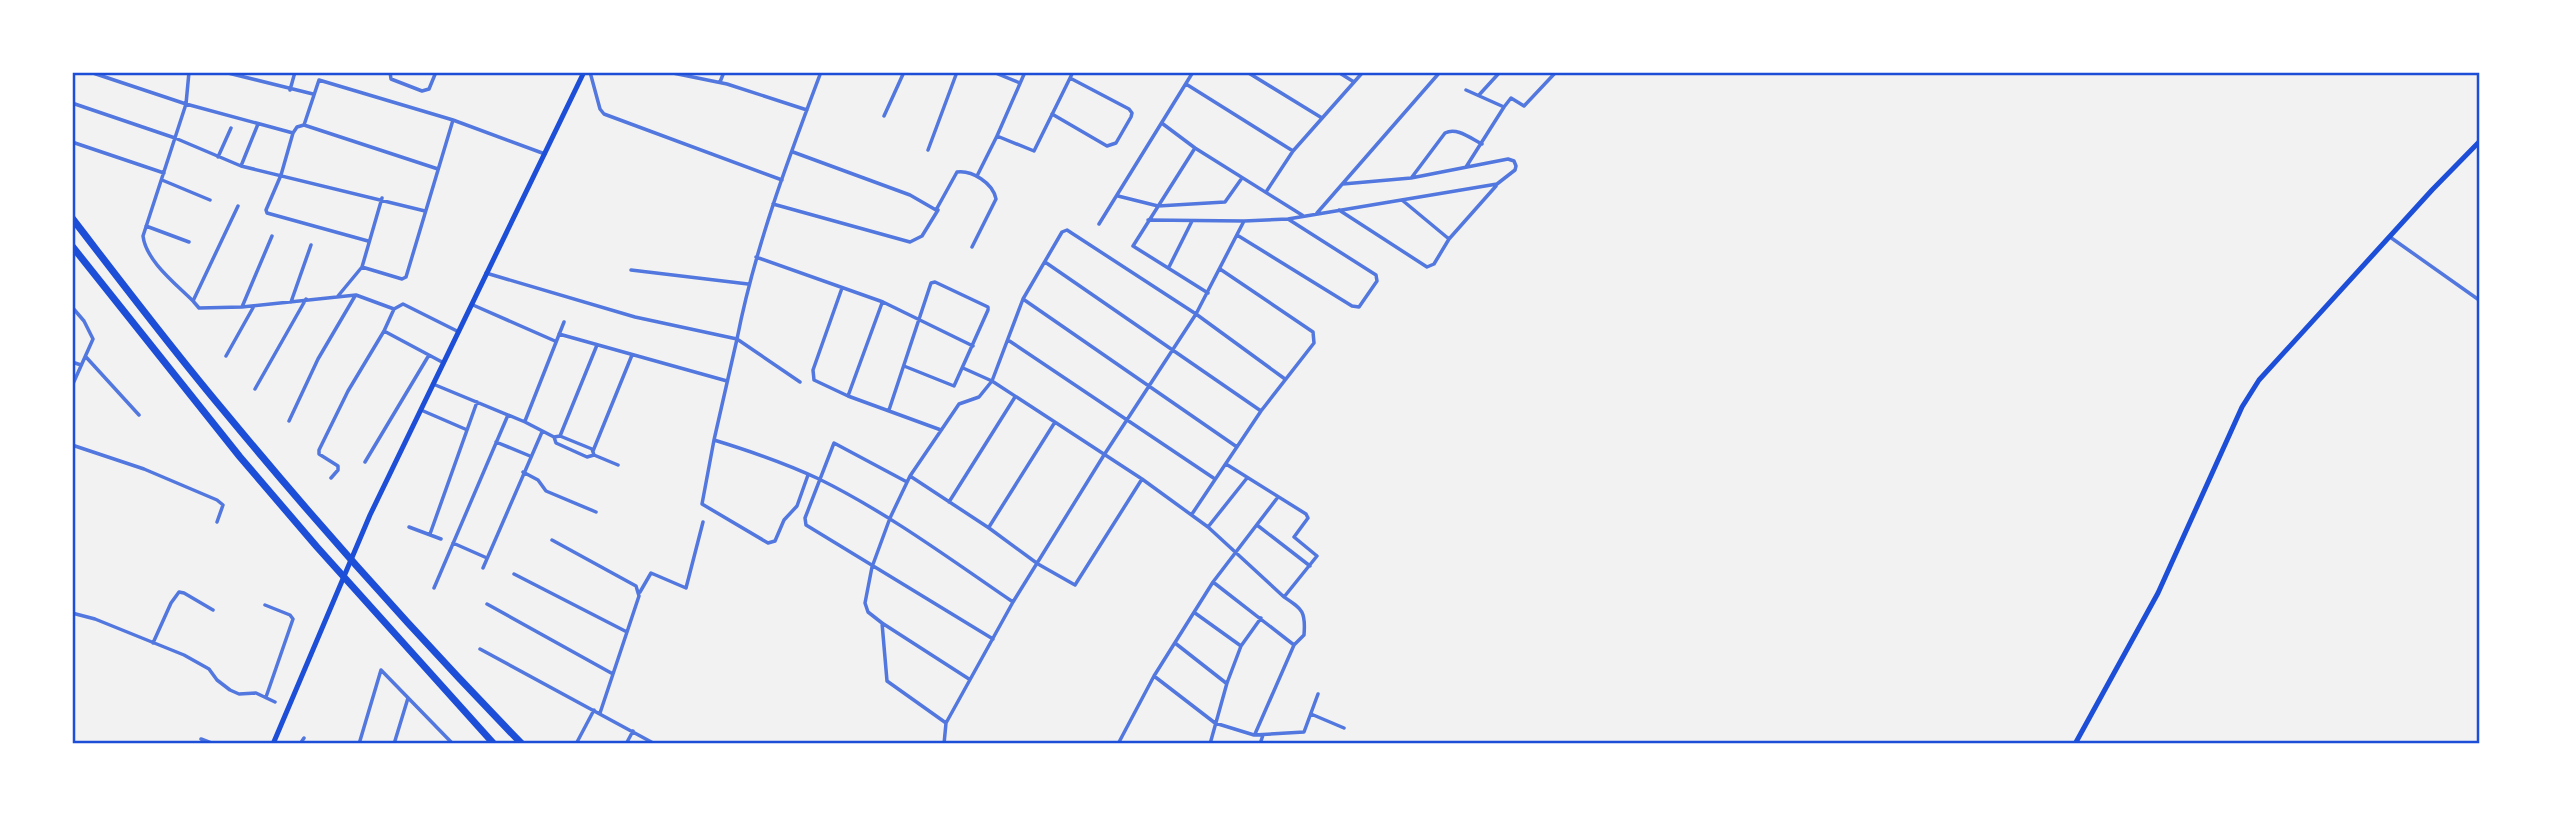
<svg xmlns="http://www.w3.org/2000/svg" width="2551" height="816" viewBox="0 0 2551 816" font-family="Figtree,sans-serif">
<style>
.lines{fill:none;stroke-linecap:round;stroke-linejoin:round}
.minor{stroke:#5277de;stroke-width:3.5}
.secondary{stroke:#1d4ed8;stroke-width:5}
.motorway{stroke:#1d4ed8;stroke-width:7}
.neatline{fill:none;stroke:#1d4ed8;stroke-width:2.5}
</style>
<rect width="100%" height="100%" fill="#f2f2f2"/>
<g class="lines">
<!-- minor -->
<path class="minor" d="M90,72l96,32 107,29
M189,72l-3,32 -43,132c3,25 33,48 50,65
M224,72l89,22
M390,72l1,7 31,12 7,-2 7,-17
M590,72l10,37 4,5 178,66
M668,72l59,12 80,26
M993,72l27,11
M1025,72l-28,64 37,15 39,-79
M1150,72h7
M1247,72l75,46
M1338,72l16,10
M720,82l4,-10
M1186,84l107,67
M290,90l5,-18
M1466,90l38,17 7,-9 13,8 32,-34
M1479,95l21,-23
M72,103l103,35 66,28 184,45
M1052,114l55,32 9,-3 15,-26 1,-4 -3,-4 -59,-31
M884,116l20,-44
M1163,124l32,24 107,67
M304,125l134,44
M72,142l92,31
M1195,148l-62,98 75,47
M928,150l29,-78
M793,152l117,43 26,15 21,-38c15,-2 36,11 39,27l-24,48
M218,157l13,-29
M241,166l17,-42
M1466,167l38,-60
M977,176l20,-40
M1412,177l33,-44c12,-6 25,5 37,11
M162,180l48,20
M1266,192l27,-41 70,-79
M1118,196l40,10 67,-4 17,-24
M1402,200l47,39
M773,204l137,38 12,-6 16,-26
M238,206l-45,95 6,7 43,-1 114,-12 38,14
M1339,210l88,57 7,-3 15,-25 47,-53
M1317,213l123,-141
M1148,220l96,1 44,-2 209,-35 18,-14 1,-4 -2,-5 -6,-2 -97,19 -68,6
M1099,224l94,-152
M146,226l43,16
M1237,235l115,71 7,1 18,-26 -1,-6 -88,-56
M2390,237l89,63
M368,241l-101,-28 -1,-3 15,-35 12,-42 4,-6 7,-2 15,-45 134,40 92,34
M756,257l127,45 90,44
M1045,262l216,149
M362,267l40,12 4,-2 47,-157
M1169,267l23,-46
M631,270l117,14
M486,273l149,44 102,22 -23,101c36,11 71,23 105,39 69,34 131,80 194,123
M842,288l-29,82 1,10 34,16 93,34
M338,296l24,-29 20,-69
M1023,299l214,148
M291,302l20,-57
M473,305l82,36
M72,307l12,14 9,18 -21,47
M242,307l30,-71
M384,331l58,31
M559,334l168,47
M1008,340l207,139
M226,356l28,-50
M86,357l53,58
M72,362l9,3
M963,368l29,13 150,98 66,48 76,70
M800,382l-63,-43c18,-92 51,-179 84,-267
M433,384l92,38 29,15 2,6 31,14 7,-2
M255,389l51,-90
M848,396l34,-93
M421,410l44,19
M889,410l42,-127 4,-1 53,25v3l-34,76 -50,-20
M289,421l29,-62 37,-63
M525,421l39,-99
M560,436l37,-91
M554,437l6,-1 32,13 2,6 24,10
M714,440l-12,64 66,39 7,-2 9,-21 13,-14 11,-31
M496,442l34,14
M72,445l72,24 73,31 6,5 -6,17
M593,451l39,-96
M365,462l64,-107
M1226,464l80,50 2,4 -14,19 23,19 -33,41c18,12 22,14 20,38l-10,10
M523,472l15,8 8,11 50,21
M910,476l79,52 49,36 37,21 67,-106
M331,478l7,-8v-4l-19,-12v-4l29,-59 36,-60 10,-22 9,-5 54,27
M907,482l-73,-39 -29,75 1,7 187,114
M949,502l66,-105
M1192,514l69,-103 53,-68 -1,-11 -93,-63
M1257,525l53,41
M409,527l32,12
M989,527l66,-105
M1208,527l39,-49
M430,534l47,-132
M552,540l84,46 3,10 -39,117
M453,543l34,15
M483,568l59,-136
M514,574l113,58
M1213,582l81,63 -39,89
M434,588l74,-173
M640,592l11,-19 35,15 17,-66
M487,604l126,70
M265,605l25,10 3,4 -27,78
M72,613l23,6 89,36 25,14 8,11 13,10 9,4 17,-1 19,9
M1195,613l46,33
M882,623l87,56
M153,643l18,-40 8,-11 5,1 29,17
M1175,643l51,40
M480,649l175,95
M1154,676l61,47 39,12 50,-3 14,-38
M1311,714l33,14
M946,723l-59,-42 -5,-58 -14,-11 -3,-9 7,-36 18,-49 20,-42 49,-72 20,-7 13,-16 31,-82 39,-67 5,-2 129,84 89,65
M201,739l13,5
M300,744l4,-6
M359,744l22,-74 72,74
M394,744l14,-46
M576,744l18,-34
M626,744l7,-13
M944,744l2,-21 67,-121 91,-147 92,-141 48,-93
M1118,744l36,-68 59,-94 65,-85
M1210,744l17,-61 14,-37 20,-28
M1260,744l3,-9"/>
<!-- secondary -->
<path class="secondary" d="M273,744l97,-229 214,-443
M2075,744l83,-151 84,-186 17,-27 173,-190 47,-48"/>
<!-- motorway -->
<path class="motorway" d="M72,218c50,65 99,130 152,193 95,115 194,226 298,333
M72,246l168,211 77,90 177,197"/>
</g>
<!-- border -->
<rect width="2551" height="816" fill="none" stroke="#ffffff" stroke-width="147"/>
<rect x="74" y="74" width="2404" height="668" class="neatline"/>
</svg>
